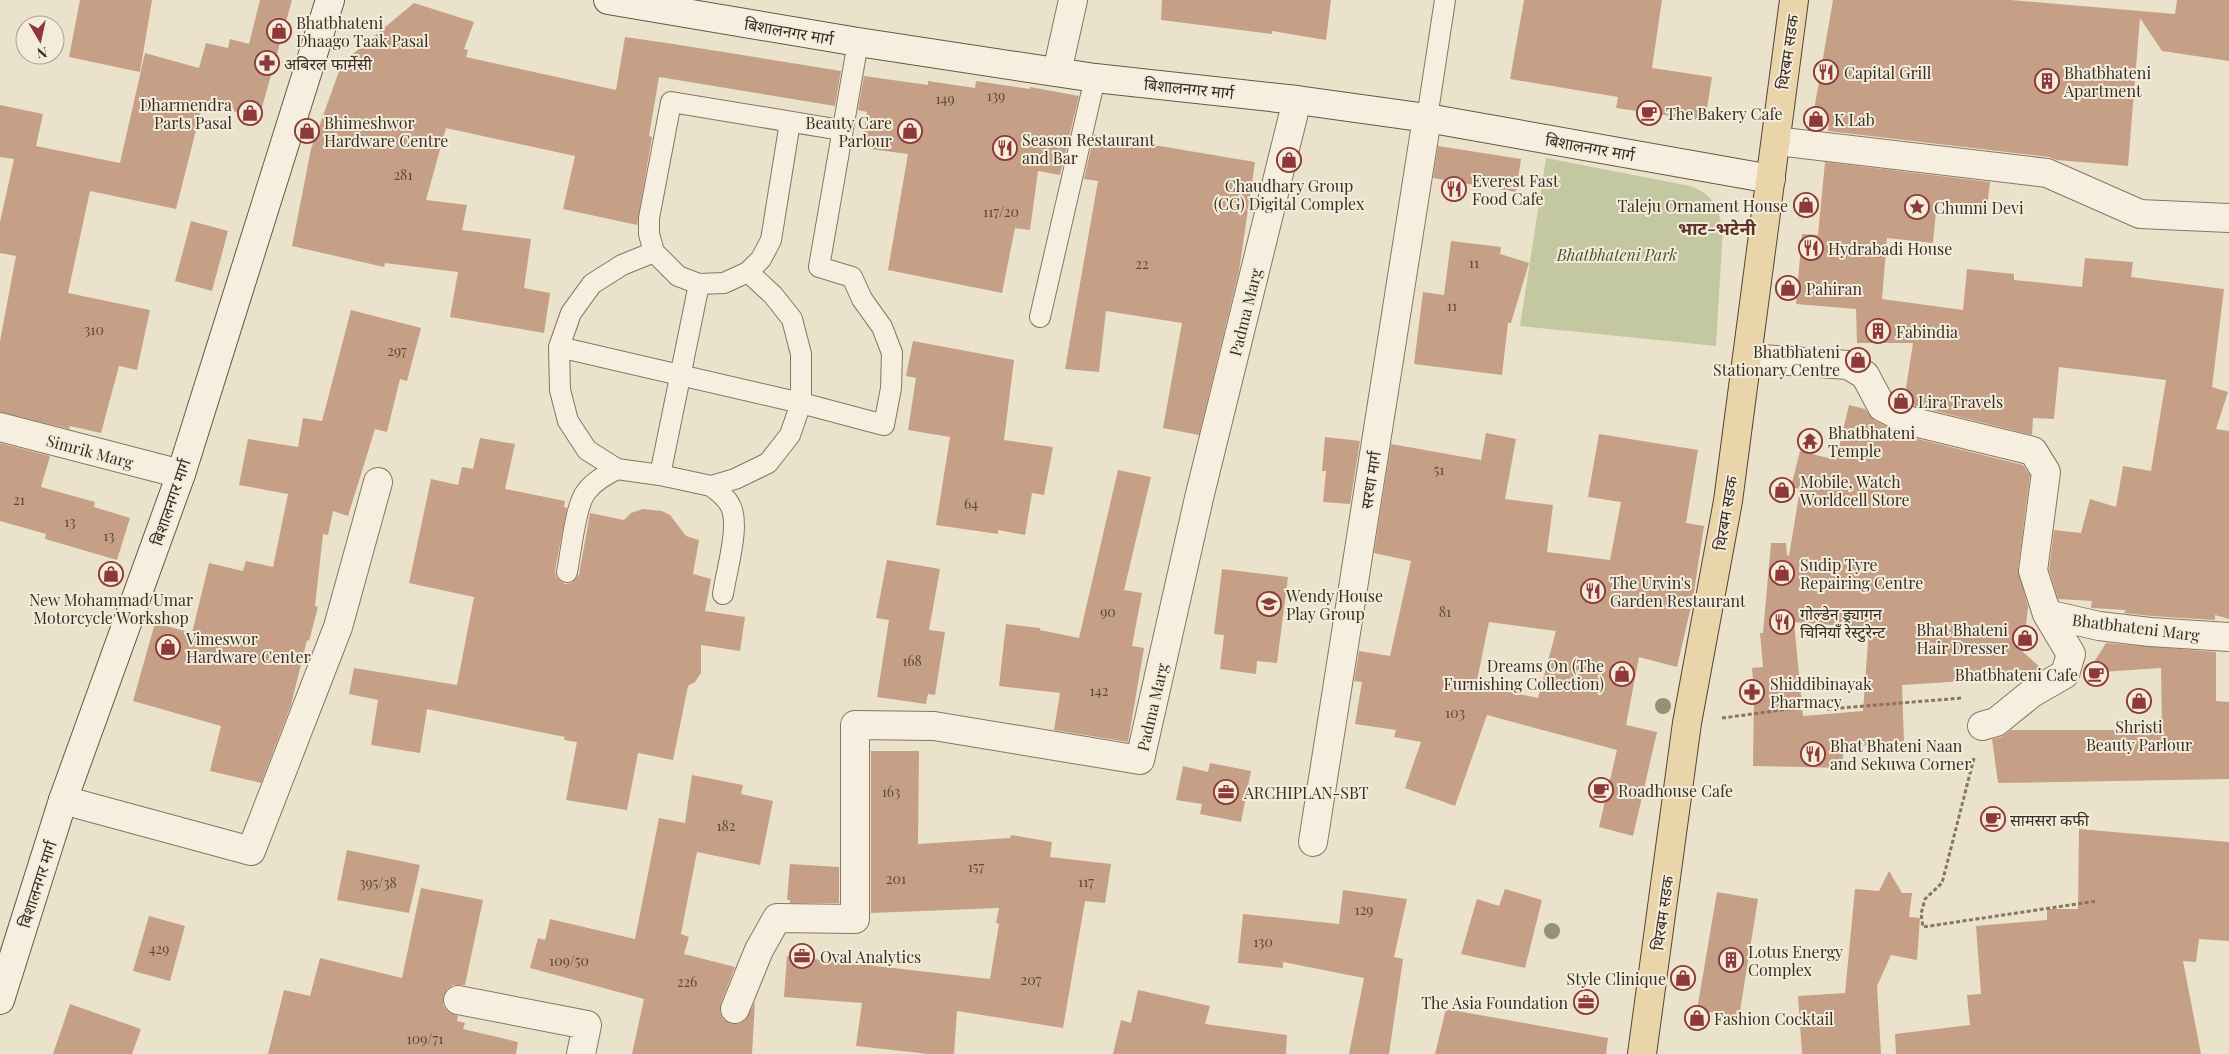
<svg xmlns="http://www.w3.org/2000/svg" width="2229" height="1054" viewBox="0 0 2229 1054" font-family="'Playfair Display','Noto Sans Devanagari',serif">
<style>
.green{fill:#c4c8a1}
.building{fill:#c5a086;fill-rule:evenodd}
.lines{fill:none;stroke-linecap:round;stroke-linejoin:round}
.lane-casing{stroke:#877562;stroke-width:22}
.street-casing{stroke:#877562;stroke-width:30}
.secondary-casing{stroke:#695644;stroke-width:30}
.primary-casing{stroke:#554435;stroke-width:30}
.path{stroke:#877562;stroke-width:3;stroke-dasharray:4 2.5;stroke-linecap:butt}
.lane{stroke:#f6efdf;stroke-width:20}
.street{stroke:#f6efdf;stroke-width:28}
.secondary{stroke:#f6efdf;stroke-width:28}
.primary{stroke:#e9d5a9;stroke-width:28}
.tree{fill:#929374}
.labels{text-anchor:middle;dominant-baseline:central;stroke-width:4;stroke-linejoin:round;paint-order:stroke}
.number-label{font-size:14px;fill:#5c4a3c}
.poi-label{font-size:16px;fill:#392e23;stroke:#f3ecdb;text-anchor:start}
.street-label{font-size:16px;fill:#392e23;stroke:#f3ecdb}
.park-label{font-size:16px;font-style:italic;fill:#49532c;stroke:#f3ecdb}
.neighbourhood-label{font-size:18px;font-weight:bold;fill:#613327;stroke:#f3ecdb}
</style>
<rect width="100%" height="100%" fill="#ebe2cc"/>
<!-- green -->
<path class="green" d="M1546,158l144,28c23,8 27,20 33,43l-7,117 -196,-20z"/>
<!-- building -->
<path class="building" d="M80,0h72l-12,72 -71,-15z
M260,0h32l-33,118 -56,-15 -27,106 -86,-18 -22,102 82,17 -13,60 -18,-4 -18,67 -31,-7 -1,3 -69,-17v-71l16,-85 -16,-3v-31l14,-63 -14,-2v-52l43,9 -7,32 84,17 25,-110 54,15 7,-25 22,5 2,-9 19,5z
M1162,0h169l-5,40 -54,-9v3l-111,-14z
M1524,0h138l-10,68 60,9 -7,44 -89,-13 2,-11 -108,-18z
M1833,0h177l165,14 2,-14h52v61l-67,-10 -22,-33 -12,148 -71,-6 -8,-3 -221,-26 1,-12 -16,-3z
M414,3l60,19 -10,27 4,1 -2,7 150,33 9,-53 42,6 174,28 -6,35 -176,-29 -10,59 3,1 -15,88 -74,-16 12,-53 -129,-28 -20,72 41,5 -5,25 69,9 -7,49 26,5 -6,40 -94,-16 8,-45 -73,-9 -1,4 -92,-21 19,-97 31,-86z
M864,76l64,9v-4l47,7 1,-7 54,8v-2l49,9 -19,79 -22,-4 -8,59 -15,-2 -13,65 -114,-23 20,-116 -46,-6 5,-36 -9,-2z
M1094,135l161,27 -16,109 -40,164 -36,-7 19,-105 -76,-12 -7,61 -34,-3 33,-188 -14,-2z
M1438,146l83,13 -5,33 -83,-14z
M1825,162l165,20 -3,26 -50,-6 -4,41 -46,-5 -5,61 81,11 4,-41 47,5v6l68,7 3,-29 48,4 -2,15 93,12 -12,98 16,5 -12,37 13,2v188l-14,-4v5l-64,-4 -27,-3 2,-3 -35,-2 1,-7 -34,-2 -9,-29 5,-40 27,3 9,-34 26,8 7,-41 28,5 15,-91 -107,-13 -5,52 -21,-1 -1,17 -117,-29 -11,-5 9,-58h-56l-1,-34 -60,-5 6,-70 16,1z
M191,221l37,10 -16,60 -37,-10z
M1451,241l50,6 -1,7 29,9 -18,60h-3l-6,52 -88,-11 9,-72 21,3z
M351,310l70,18 -14,53 -7,-2 -13,53 -12,-3 -27,87 -15,-5 -5,24 -5,-1 -8,72 3,1 -9,34 -2,-1 -16,65 -30,78 -51,-12 11,-45 -88,-25 22,-78 37,10 17,-70 34,8 3,-10 27,6 15,-73 -49,-9 9,-46 50,8 5,-29 19,3z
M913,341l101,19 -10,80 49,7 -9,48 -12,-2 -7,42 -27,-5v4l-62,-9 14,-88 -42,-7 8,-52 -10,-2z
M1849,405l16,4 10,12 31,15 117,29 7,10 -12,94 10,38 -5,45 19,17 -14,8 -126,8 2,58 -61,4v21l-90,-2 1,-76 -2,-22 11,-1 -3,-34h3l8,-90h15l1,12 2,1 11,-67 -9,-2 9,-36 36,9zM1794,622l75,6 -6,83 -60,5z
M1486,433l30,6 -11,60 48,6 -6,47 63,8 11,-58 -33,-5 11,-63 99,16 -12,73 18,3 -11,72 -16,69 -38,-10 -13,68 31,7 -24,104 -34,-9 18,-77 -130,-35 -32,91 -50,-18 16,-46 -27,-5 2,-7 -41,-6 7,-42 -8,-1 5,-30 31,5 21,-95 -37,-8 17,-109 90,16zM1489,622l67,9 -18,67 -62,-13z
M1325,437l35,4 -10,63 -27,-2 3,-31h-4z
M480,438l35,6 -10,45 60,12 -1,6 3,1 -12,62 1,6 4,5 5,3 6,-1 8,-8 11,-62 34,7 7,-7 12,-4 19,2 8,4 16,21 13,4 -6,34 18,5 -6,32 40,6 -5,34 -39,-6v28l-6,9 -7,4 -15,74 -35,-7 -11,57 -61,-10 11,-58 -13,-2 1,-3 -138,-28 -7,44 -49,-8 7,-45 -29,-6 5,-26 103,17 17,-88 -65,-14 22,-104 27,6 4,-18 11,2z
M0,443l50,13 -9,31 54,15 -1,5 36,11 -13,42 -72,-21 1,-5 -46,-13z
M1118,470l33,7 -27,113 18,3 -10,53 12,2 -16,94 -74,-12 6,-37 -61,-7 7,-62 34,4v2l39,8z
M887,560l53,9 -11,61 16,2 -10,63 -7,-1 -2,10 -49,-7 12,-77 -13,-2z
M1222,569l66,8 -11,86 -20,-2 -1,13 -36,-5 4,-34 -10,-1z
M2106,643l110,9v49l13,1v77l-231,4 -6,-44 9,-2 10,-7h151l-1,-62 -74,5z
M871,751h48l-1,93 92,-6 1,-3 41,7 -2,15 61,7 -6,39 -20,-2 -22,127 -106,-17 -3,43h-25l-73,-8 6,-43 -78,-6 3,-41 203,23 9,-55 -3,-1 3,-15 -128,5z
M1210,763l41,8 -10,51 -41,-8 2,-10 -26,-4 7,-34 25,6z
M692,775l51,10 -2,9 32,7 -13,64 -63,-13 -16,82 8,3 -5,17 51,13 -14,36 -1,9 3,7 6,4 9,1 7,-3 10,-19 -3,52h-120l12,-55 -114,-31 8,-30 7,2 5,-21 85,20 24,-121 26,5z
M2079,829l150,13v99l-30,-2 -3,23 -13,-1 18,93h-305l-1,-20 75,-9 -3,-30 14,-1 -5,-68 71,-6v-11h31z
M347,850l73,15 -11,48 -72,-13z
M790,864l49,3v36h-49v-3h-3z
M1889,871l13,22h10l-3,24 11,1 -3,42 -26,-5 -14,31 4,68h-79l-4,-58 47,-3 10,-104 24,2z
M421,888l62,12 -18,85h-12l-6,4 -4,8v8l5,7 10,4 -1,5 8,2 -2,6 55,13 -2,12h-248l16,-64 26,6 10,-38 82,20z
M1505,889l37,11 -17,68 -64,-14 16,-55 22,7z
M1343,890l64,9 -13,58 9,2 -14,95h-40l15,-76 -81,-16v6l-45,-5 5,-49 96,10z
M1717,892l41,7 -19,118 -42,-7z
M149,916l36,10 -15,55 -37,-10z
M1138,990l72,16 -5,18 82,11 -1,19h-173l8,-34 10,3z
M70,1004l71,25 -9,25h-79z
M1446,1009l162,29 -2,16h-171z"/>
<g class="lines">
<defs>
<path id="lane" d="M1427,118l18,-118
M790,122l-19,118 -10,19 -13,13 -24,11 -25,1 -21,-8 -24,-24 -5,-18v-16l22,-116 170,28
M654,252l-32,13 -30,19 -21,29 -12,34 1,43 8,31 19,29 30,19 43,6 51,11 24,-7 33,-16 22,-28 11,-32v-49l-9,-35 -19,-24 -25,-23
M1040,317l55,-239
M559,347l242,56 83,22 7,-37 1,-35 -10,-26 -20,-28 -10,-22 -33,-10 39,-225
M660,475l39,-191
M711,486c7,5 15,11 19,19 11,19 -4,67 -7,89
M567,572c4,-19 8,-66 19,-80 8,-11 20,-17 31,-23"/>
<path id="street" d="M1057,72l16,-72
M1776,141l271,32 93,41 89,4
M1748,358l100,7 17,10 17,32 28,14 123,30 13,21 -13,99 14,43 52,12 51,6 79,5
M0,427l181,47
M1982,726l14,-4 36,-29 33,-19 6,-20 -24,-40
M63,800l188,51 87,-224 40,-145
M1313,842l114,-724
M458,1000l129,25 -6,29
M735,1009l24,-59 18,-32 78,1v-194l79,1 206,34 59,-262 98,-398"/>
<path id="secondary" d="M608,0l250,42 237,36 202,22 130,18 344,61
M0,1000l63,-200 118,-326 149,-474"/>
<path id="primary" d="M1642,1054l45,-331 41,-222 66,-501"/>
</defs>
<!-- lane casing -->
<use href="#lane" class="lane-casing"/>
<!-- street casing -->
<use href="#street" class="street-casing"/>
<!-- secondary casing -->
<use href="#secondary" class="secondary-casing"/>
<!-- primary casing -->
<use href="#primary" class="primary-casing"/>
<!-- path -->
<path class="path" d="M1722,718l105,-14 1,5 134,-11
M1974,758l-32,125 -17,16 -4,15 2,13 174,-26"/>
<!-- lane -->
<use href="#lane" class="lane"/>
<!-- street -->
<use href="#street" class="street"/>
<!-- secondary -->
<use href="#secondary" class="secondary"/>
<!-- primary -->
<use href="#primary" class="primary"/>
</g>
<!-- trees -->
<g class="tree">
<circle cx="1663" cy="706" r="8"/>
<circle cx="1552" cy="931" r="8"/>
</g>
<!-- icons -->
<defs>
<symbol id="shop-ring" viewBox="-11 -11 22 22"><circle r="9.5" fill="#f3ecdb" stroke="#8f3839" stroke-width="1.5"/><path d="M-5-2.5h2.3a2.7 3.5 0 0 1 5.4 0H5L5.5 6h-11ZM-1.5-2.5h3a1.5 2.3 0 0 0-3 0Z" fill="#8f3839"/></symbol>
<symbol id="pharmacy-ring" viewBox="-11 -11 22 22"><circle r="9.5" fill="#f3ecdb" stroke="#8f3839" stroke-width="1.5"/><path d="M-2-6h4v4h4v4h-4v4h-4v-4h-4v-4h4Z" fill="#8f3839"/></symbol>
<symbol id="restaurant-ring" viewBox="-11 -11 22 22"><circle r="9.5" fill="#f3ecdb" stroke="#8f3839" stroke-width="1.5"/><path d="M-5-6h1v4h1v-4h1v4h1v-4h1v5L-1.5 .5V6h-2V.5L-5-1ZM5-6V6H3V1.5H1.5Q1.5-4 5-6Z" fill="#8f3839"/></symbol>
<symbol id="building-ring" viewBox="-11 -11 22 22"><circle r="9.5" fill="#f3ecdb" stroke="#8f3839" stroke-width="1.5"/><path d="M-4-6H4V6H1V3H-1V6H-4ZM-2.5-4.3h1.7v1.8h-1.7ZM.8-4.3h1.7v1.8H.8ZM-2.5-1h1.7V.8h-1.7ZM.8-1h1.7V.8H.8Z" fill="#8f3839"/></symbol>
<symbol id="cafe-ring" viewBox="-11 -11 22 22"><circle r="9.5" fill="#f3ecdb" stroke="#8f3839" stroke-width="1.5"/><path d="M-5.5-4.5H6V0H3Q3 3.5 0 3.5H-2.5Q-5.5 3.5-5.5 0ZM3-3.2v2h1.7v-2ZM-6 4.5H4V6H-6Z" fill="#8f3839"/></symbol>
<symbol id="sight-ring" viewBox="-11 -11 22 22"><circle r="9.5" fill="#f3ecdb" stroke="#8f3839" stroke-width="1.5"/><path d="M0-6L1.8-2.2L6-1.7L2.9 1.2L3.7 5.4L0 3.3L-3.7 5.4L-2.9 1.2L-6-1.7L-1.8-2.2Z" fill="#8f3839"/></symbol>
<symbol id="temple-ring" viewBox="-11 -11 22 22"><circle r="9.5" fill="#f3ecdb" stroke="#8f3839" stroke-width="1.5"/><path d="M0-6L5-2H3V0L6.5 2.5H4V6H1.5V3h-3V6H-4V2.5H-6.5L-3 0V-2H-5Z" fill="#8f3839"/></symbol>
<symbol id="school-ring" viewBox="-11 -11 22 22"><circle r="9.5" fill="#f3ecdb" stroke="#8f3839" stroke-width="1.5"/><path d="M0-5L7-2L0 1L-7-2ZM-4 1L0 2.5L4 1V4Q0 6-4 4Z" fill="#8f3839"/></symbol>
<symbol id="office-ring" viewBox="-11 -11 22 22"><circle r="9.5" fill="#f3ecdb" stroke="#8f3839" stroke-width="1.5"/><path d="M-6-3h4V-5.5h4V-3h4V5H-6ZM-1-4.5V-3h2v-1.5ZM-6 0V1H6V0Z" fill="#8f3839"/></symbol>
</defs>
<g fill-rule="evenodd">
<use href="#shop-ring" x="265" y="17" width="28" height="28"/>
<use href="#pharmacy-ring" x="253" y="49" width="28" height="28"/>
<use href="#restaurant-ring" x="1812" y="58" width="28" height="28"/>
<use href="#building-ring" x="2033" y="67" width="28" height="28"/>
<use href="#shop-ring" x="236" y="99" width="28" height="28"/>
<use href="#cafe-ring" x="1635" y="99" width="28" height="28"/>
<use href="#shop-ring" x="1802" y="105" width="28" height="28"/>
<use href="#shop-ring" x="293" y="117" width="28" height="28"/>
<use href="#shop-ring" x="896" y="117" width="28" height="28"/>
<use href="#restaurant-ring" x="991" y="134" width="28" height="28"/>
<use href="#shop-ring" x="1275" y="146" width="28" height="28"/>
<use href="#restaurant-ring" x="1440" y="175" width="28" height="28"/>
<use href="#shop-ring" x="1792" y="191" width="28" height="28"/>
<use href="#sight-ring" x="1903" y="193" width="28" height="28"/>
<use href="#restaurant-ring" x="1797" y="234" width="28" height="28"/>
<use href="#shop-ring" x="1774" y="274" width="28" height="28"/>
<use href="#building-ring" x="1864" y="317" width="28" height="28"/>
<use href="#shop-ring" x="1844" y="346" width="28" height="28"/>
<use href="#shop-ring" x="1887" y="387" width="28" height="28"/>
<use href="#temple-ring" x="1796" y="427" width="28" height="28"/>
<use href="#shop-ring" x="1768" y="476" width="28" height="28"/>
<use href="#shop-ring" x="1768" y="559" width="28" height="28"/>
<use href="#shop-ring" x="97" y="560" width="28" height="28"/>
<use href="#restaurant-ring" x="1579" y="577" width="28" height="28"/>
<use href="#school-ring" x="1255" y="590" width="28" height="28"/>
<use href="#restaurant-ring" x="1768" y="608" width="28" height="28"/>
<use href="#shop-ring" x="2011" y="624" width="28" height="28"/>
<use href="#shop-ring" x="154" y="633" width="28" height="28"/>
<use href="#shop-ring" x="1608" y="660" width="28" height="28"/>
<use href="#cafe-ring" x="2082" y="660" width="28" height="28"/>
<use href="#pharmacy-ring" x="1738" y="678" width="28" height="28"/>
<use href="#shop-ring" x="2125" y="687" width="28" height="28"/>
<use href="#restaurant-ring" x="1799" y="740" width="28" height="28"/>
<use href="#cafe-ring" x="1587" y="776" width="28" height="28"/>
<use href="#office-ring" x="1212" y="778" width="28" height="28"/>
<use href="#cafe-ring" x="1979" y="805" width="28" height="28"/>
<use href="#office-ring" x="788" y="942" width="28" height="28"/>
<use href="#building-ring" x="1717" y="946" width="28" height="28"/>
<use href="#shop-ring" x="1669" y="964" width="28" height="28"/>
<use href="#office-ring" x="1572" y="988" width="28" height="28"/>
<use href="#shop-ring" x="1683" y="1004" width="28" height="28"/>
</g>
<g class="labels">
<!-- number labels -->
<g class="number-label">
<text x="996" y="95">139</text>
<text x="945" y="98">149</text>
<text x="403" y="174">281</text>
<text x="1001" y="211">117/20</text>
<text x="1474" y="262">11</text>
<text x="1142" y="263">22</text>
<text x="1452" y="305">11</text>
<text x="94" y="329">310</text>
<text x="397" y="350">297</text>
<text x="1439" y="469">51</text>
<text x="19" y="499">21</text>
<text x="971" y="503">64</text>
<text x="70" y="521">13</text>
<text x="109" y="535">13</text>
<text x="1108" y="611">90</text>
<text x="1445" y="611">81</text>
<text x="912" y="660">168</text>
<text x="1099" y="690">142</text>
<text x="1455" y="712">103</text>
<text x="891" y="791">163</text>
<text x="726" y="825">182</text>
<text x="976" y="866">157</text>
<text x="896" y="878">201</text>
<text x="1086" y="881">117</text>
<text x="378" y="882">395/38</text>
<text x="1364" y="909">129</text>
<text x="1263" y="941">130</text>
<text x="159" y="948">429</text>
<text x="569" y="960">109/50</text>
<text x="1031" y="979">207</text>
<text x="687" y="981">226</text>
<text x="425" y="1038">109/71</text>
</g>
<!-- poi labels -->
<g class="poi-label">
<text x="296" y="22">Bhatbhateni<tspan x="296" dy="18">Dhaago Taak Pasal</tspan></text>
<text x="284" y="63">अबिरल फार्मेसी</text>
<text x="1844" y="72">Capital Grill</text>
<text x="2064" y="72">Bhatbhateni<tspan x="2064" dy="18">Apartment</tspan></text>
<text x="232" y="104" text-anchor="end">Dharmendra<tspan x="232" dy="18">Parts Pasal</tspan></text>
<text x="1666" y="113">The Bakery Cafe</text>
<text x="1834" y="119">K Lab</text>
<text x="324" y="122">Bhimeshwor<tspan x="324" dy="18">Hardware Centre</tspan></text>
<text x="892" y="122" text-anchor="end">Beauty Care<tspan x="892" dy="18">Parlour</tspan></text>
<text x="1022" y="139">Season Restaurant<tspan x="1022" dy="18">and Bar</tspan></text>
<text x="1472" y="180">Everest Fast<tspan x="1472" dy="18">Food Cafe</tspan></text>
<text x="1289" y="185" text-anchor="middle">Chaudhary Group<tspan x="1289" dy="18">(CG) Digital Complex</tspan></text>
<text x="1788" y="205" text-anchor="end">Taleju Ornament House</text>
<text x="1934" y="207">Chunni Devi</text>
<text x="1828" y="248">Hydrabadi House</text>
<text x="1806" y="288">Pahiran</text>
<text x="1896" y="331">Fabindia</text>
<text x="1840" y="351" text-anchor="end">Bhatbhateni<tspan x="1840" dy="18">Stationary Centre</tspan></text>
<text x="1918" y="401">Lira Travels</text>
<text x="1828" y="432">Bhatbhateni<tspan x="1828" dy="18">Temple</tspan></text>
<text x="1800" y="481">Mobile, Watch<tspan x="1800" dy="18">Worldcell Store</tspan></text>
<text x="1800" y="564">Sudip Tyre<tspan x="1800" dy="18">Repairing Centre</tspan></text>
<text x="1610" y="582">The Urvin's<tspan x="1610" dy="18">Garden Restaurant</tspan></text>
<text x="1286" y="595">Wendy House<tspan x="1286" dy="18">Play Group</tspan></text>
<text x="111" y="599" text-anchor="middle">New Mohammad Umar<tspan x="111" dy="18">Motorcycle Workshop</tspan></text>
<text x="1800" y="613">गोल्डेन ड्र्यागन<tspan x="1800" dy="18">चिनियाँ रेस्टुरेन्ट</tspan></text>
<text x="2008" y="629" text-anchor="end">Bhat Bhateni<tspan x="2008" dy="18">Hair Dresser</tspan></text>
<text x="186" y="638">Vimeswor<tspan x="186" dy="18">Hardware Center</tspan></text>
<text x="1604" y="665" text-anchor="end">Dreams On (The<tspan x="1604" dy="18">Furnishing Collection)</tspan></text>
<text x="2078" y="674" text-anchor="end">Bhatbhateni Cafe</text>
<text x="1770" y="683">Shiddibinayak<tspan x="1770" dy="18">Pharmacy</tspan></text>
<text x="2139" y="726" text-anchor="middle">Shristi<tspan x="2139" dy="18">Beauty Parlour</tspan></text>
<text x="1830" y="745">Bhat Bhateni Naan<tspan x="1830" dy="18">and Sekuwa Corner</tspan></text>
<text x="1618" y="790">Roadhouse Cafe</text>
<text x="1244" y="792">ARCHIPLAN-SBT</text>
<text x="2010" y="819">सामसरा कफी</text>
<text x="1748" y="951">Lotus Energy<tspan x="1748" dy="18">Complex</tspan></text>
<text x="820" y="956">Oval Analytics</text>
<text x="1666" y="978" text-anchor="end">Style Clinique</text>
<text x="1568" y="1002" text-anchor="end">The Asia Foundation</text>
<text x="1714" y="1018">Fashion Cocktail</text>
</g>
<!-- street labels -->
<g class="street-label">
<text transform="translate(789 31) rotate(10)">बिशालनगर मार्ग</text>
<text transform="translate(1787 52) rotate(-82)">थिरबम सडक</text>
<text transform="translate(1189 88) rotate(6)">बिशालनगर मार्ग</text>
<text transform="translate(1590 147) rotate(10)">बिशालनगर मार्ग</text>
<text transform="translate(1245 312) rotate(-76)">Padma Marg</text>
<text transform="translate(90 451) rotate(15)">Simrik Marg</text>
<text transform="translate(1370 480) rotate(-81)">सरधा मार्ग</text>
<text transform="translate(170 502) rotate(-71)">बिशालनगर मार्ग</text>
<text transform="translate(1725 513) rotate(-81)">थिरबम सडक</text>
<text transform="translate(2136 627) rotate(7)">Bhatbhateni Marg</text>
<text transform="translate(1152 707) rotate(-77)">Padma Marg</text>
<text transform="translate(37 884) rotate(-72)">बिशालनगर मार्ग</text>
<text transform="translate(1662 913) rotate(-82)">थिरबम सडक</text>
</g>
<!-- park labels -->
<g class="park-label">
<text x="1617" y="254">Bhatbhateni Park</text>
</g>
<!-- neighbourhood labels -->
<g class="neighbourhood-label">
<text x="1717" y="228">भाट-भटेनी</text>
</g>
</g>
<!-- north arrow -->
<g transform="translate(40 40) rotate(171)"><circle r="24" fill="#f3ecdb" stroke="#a9a091"/>
<path d="M0-4L9 19L0 12L-9 19Z" fill="#8f3839"/>
<text y="-8" font-size="14" font-weight="bold" text-anchor="middle" fill="#392e23">N</text>
</g>
</svg>
